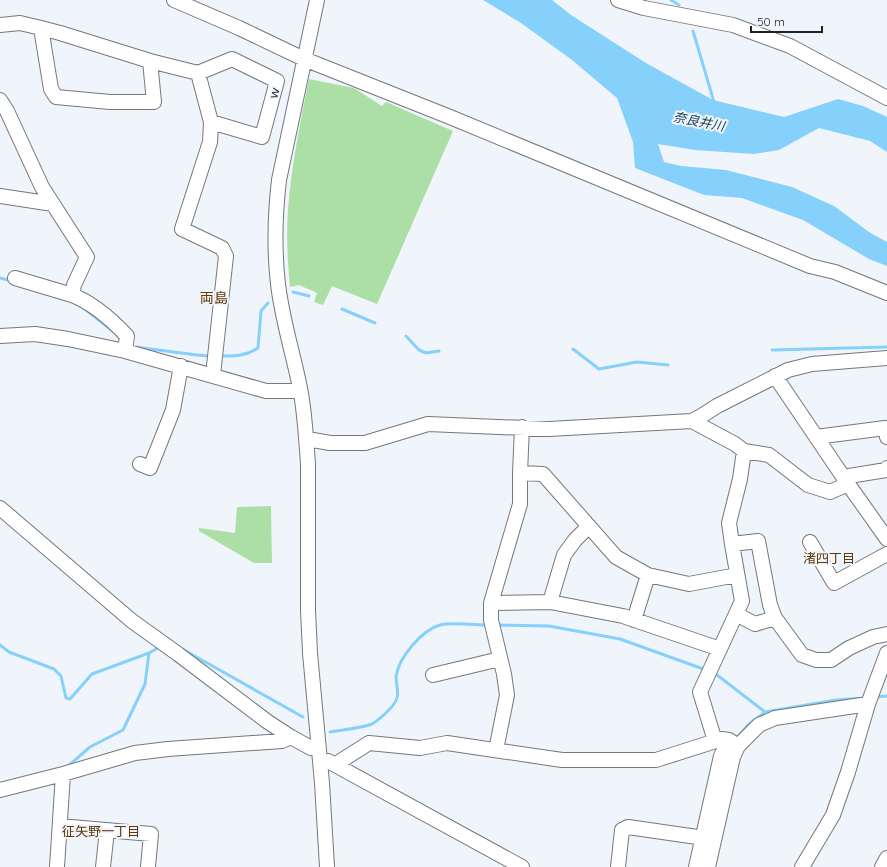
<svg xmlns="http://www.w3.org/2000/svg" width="887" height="867" viewBox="0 0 887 867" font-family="Quicksand,'Noto Sans JP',sans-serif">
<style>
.green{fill:#acdfa6}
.water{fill:#86d1fb}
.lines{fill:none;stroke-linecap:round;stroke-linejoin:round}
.stream{stroke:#86d1fb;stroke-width:3}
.minor-casing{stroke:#74787d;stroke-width:16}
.minor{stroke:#fff;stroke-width:14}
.labels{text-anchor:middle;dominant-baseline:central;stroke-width:4;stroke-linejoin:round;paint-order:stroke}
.street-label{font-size:12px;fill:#202123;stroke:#f0f4fb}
.water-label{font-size:13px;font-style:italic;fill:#174157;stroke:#f0f4fb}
.neighbourhood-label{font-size:13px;fill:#5f3907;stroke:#f0f4fb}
.quarter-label{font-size:14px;fill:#5f3907;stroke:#f0f4fb}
</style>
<rect width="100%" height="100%" fill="#f0f4fb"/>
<!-- green -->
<path class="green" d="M309,79l45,9 28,18 4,-4 67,29 -76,173 -45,-18 -9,19 -9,-3 3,-9 -18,-8 -9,2c-3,-30 -4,-60 -1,-89 4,-40 12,-80 20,-119z
M271,506l1,57h-18l-55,-32v-3l36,5 2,-26z"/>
<!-- water -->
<path class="water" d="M483,0h69l19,15 75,48 67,37 71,17 54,-18 25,7 24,11v35l-17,-11 -51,-13 -40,22 -25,4 -59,-4 -37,-6 6,18 17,4 45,4 66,17 42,19 35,26 18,10v24l-18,-7 -66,-39 -61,-22 -38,-3 -69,-27 -2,-26 -16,-44 -45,-38 -51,-37z"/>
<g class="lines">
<!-- stream -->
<path class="stream" d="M671,0l8,5
M693,31l21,71
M0,278l12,3
M293,292l16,4
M81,306l33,26
M342,309l33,14
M406,336l13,14 7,3 13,-2
M135,347l62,8 13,1
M573,349l26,20 38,-7 31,3
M772,350l115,-3
M218,356c16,0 26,1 40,-8l3,-37 7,-8
M496,625l53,1 71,13 86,31
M0,645l9,7 45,17 7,7 5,22 4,1 22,-25 57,-21 9,-5
M184,650l119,67
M713,673l4,2 48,37
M875,697l12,-1
M330,732c11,-2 32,-4 42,-8 7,-4 23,-18 25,-26 2,-6 -1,-15 -1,-21 2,-19 26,-47 44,-52 9,-3 37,0 49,0
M738,737l10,-12 17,-13 71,-12 29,-2
M67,767l23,-20 33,-17 22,-46 4,-31"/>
<defs>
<path id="minor" d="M174,0l65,28 65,31 146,58 360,149 25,6 52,21
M317,0l-38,180c-4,34 -5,69 -1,104 4,35 15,69 22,104 5,25 6,51 8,76v146l2,43 12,130 5,84
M618,0l26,8 89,17 57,21 97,52
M0,25l20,-2 21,5
M150,61l4,41h-44l-54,-5 -5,-8 -10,-61 19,5 90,28 48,12
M198,73l13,49 -1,20 -28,87 40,19 4,8 -13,119
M198,73l34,-14 45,22 -15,56 -51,-15
M0,100l7,11 35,76 45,70 -13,28 -2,10c21,8 40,25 55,41l-2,15
M0,196l53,8
M15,278l57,17
M0,336l35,-2 33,5 57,12 141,40h28l6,-2
M775,376l73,108 39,55
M692,421l43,23 9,7 -4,28 -11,44 3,21 26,-3 12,64 5,13 27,37 14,5h15l18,-12 24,-11 14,-3
M816,437l69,-9 2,9
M306,440h7l17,3h35l63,-19 121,5 143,-8 11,-6 14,-9 71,-36 24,-6 75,-6
M744,451l25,4 39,30 22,7 18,-8
M140,464l10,4 23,-58 8,-44
M520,473l23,1 73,83 32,18 41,9 48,-9
M843,477l43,-7 1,-2
M0,508l132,113 46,33 90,68 23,15 20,11 8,1
M810,542l24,41 53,-29
M550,602l14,-47 11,-15 14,-14
M491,603l59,-1 73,14 97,33
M736,614l19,10 20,-6
M634,620l14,-45
M433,675l67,-16
M715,741l-15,-49 42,-91 -10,-57
M496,750l11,-55 -3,-21 -13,-54v-17l29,-99v-31l2,-46
M328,761l194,106
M336,764l33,-21 51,5 27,-5 115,17h94l66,-21 7,1 9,6
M0,790l63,-16 72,-21 33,-4 114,-8 9,-4
M60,826l91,8 -3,33
M57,867l6,-93
M103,867l4,-37
M618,867l4,-37 6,-3 83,12
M696,867l25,-111 8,-16
M708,867l25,-110 5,-11 21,-21 16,-7 93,-14
M802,867l31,-52 15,-43 20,-68 19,-51
M882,867l5,-9"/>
</defs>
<!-- minor casing -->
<use href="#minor" class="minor-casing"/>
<!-- minor -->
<use href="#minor" class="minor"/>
</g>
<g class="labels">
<!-- street labels -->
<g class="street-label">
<text transform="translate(274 93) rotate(-75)">ｗ</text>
</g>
<!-- water labels -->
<g class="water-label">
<text transform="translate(699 121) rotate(11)">奈良井川</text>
</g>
<!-- neighbourhood labels -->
<g class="neighbourhood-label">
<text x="829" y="558">渚四丁目</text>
<text x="101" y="831">征矢野一丁目</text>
</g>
<!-- quarter labels -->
<g class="quarter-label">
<text x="214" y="298">両島</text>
</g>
</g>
<!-- scale -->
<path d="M751 26v6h71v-6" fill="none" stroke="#202123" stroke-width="2"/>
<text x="757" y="26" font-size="12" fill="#202123" stroke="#f0f4fb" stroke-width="3" paint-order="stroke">50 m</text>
</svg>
